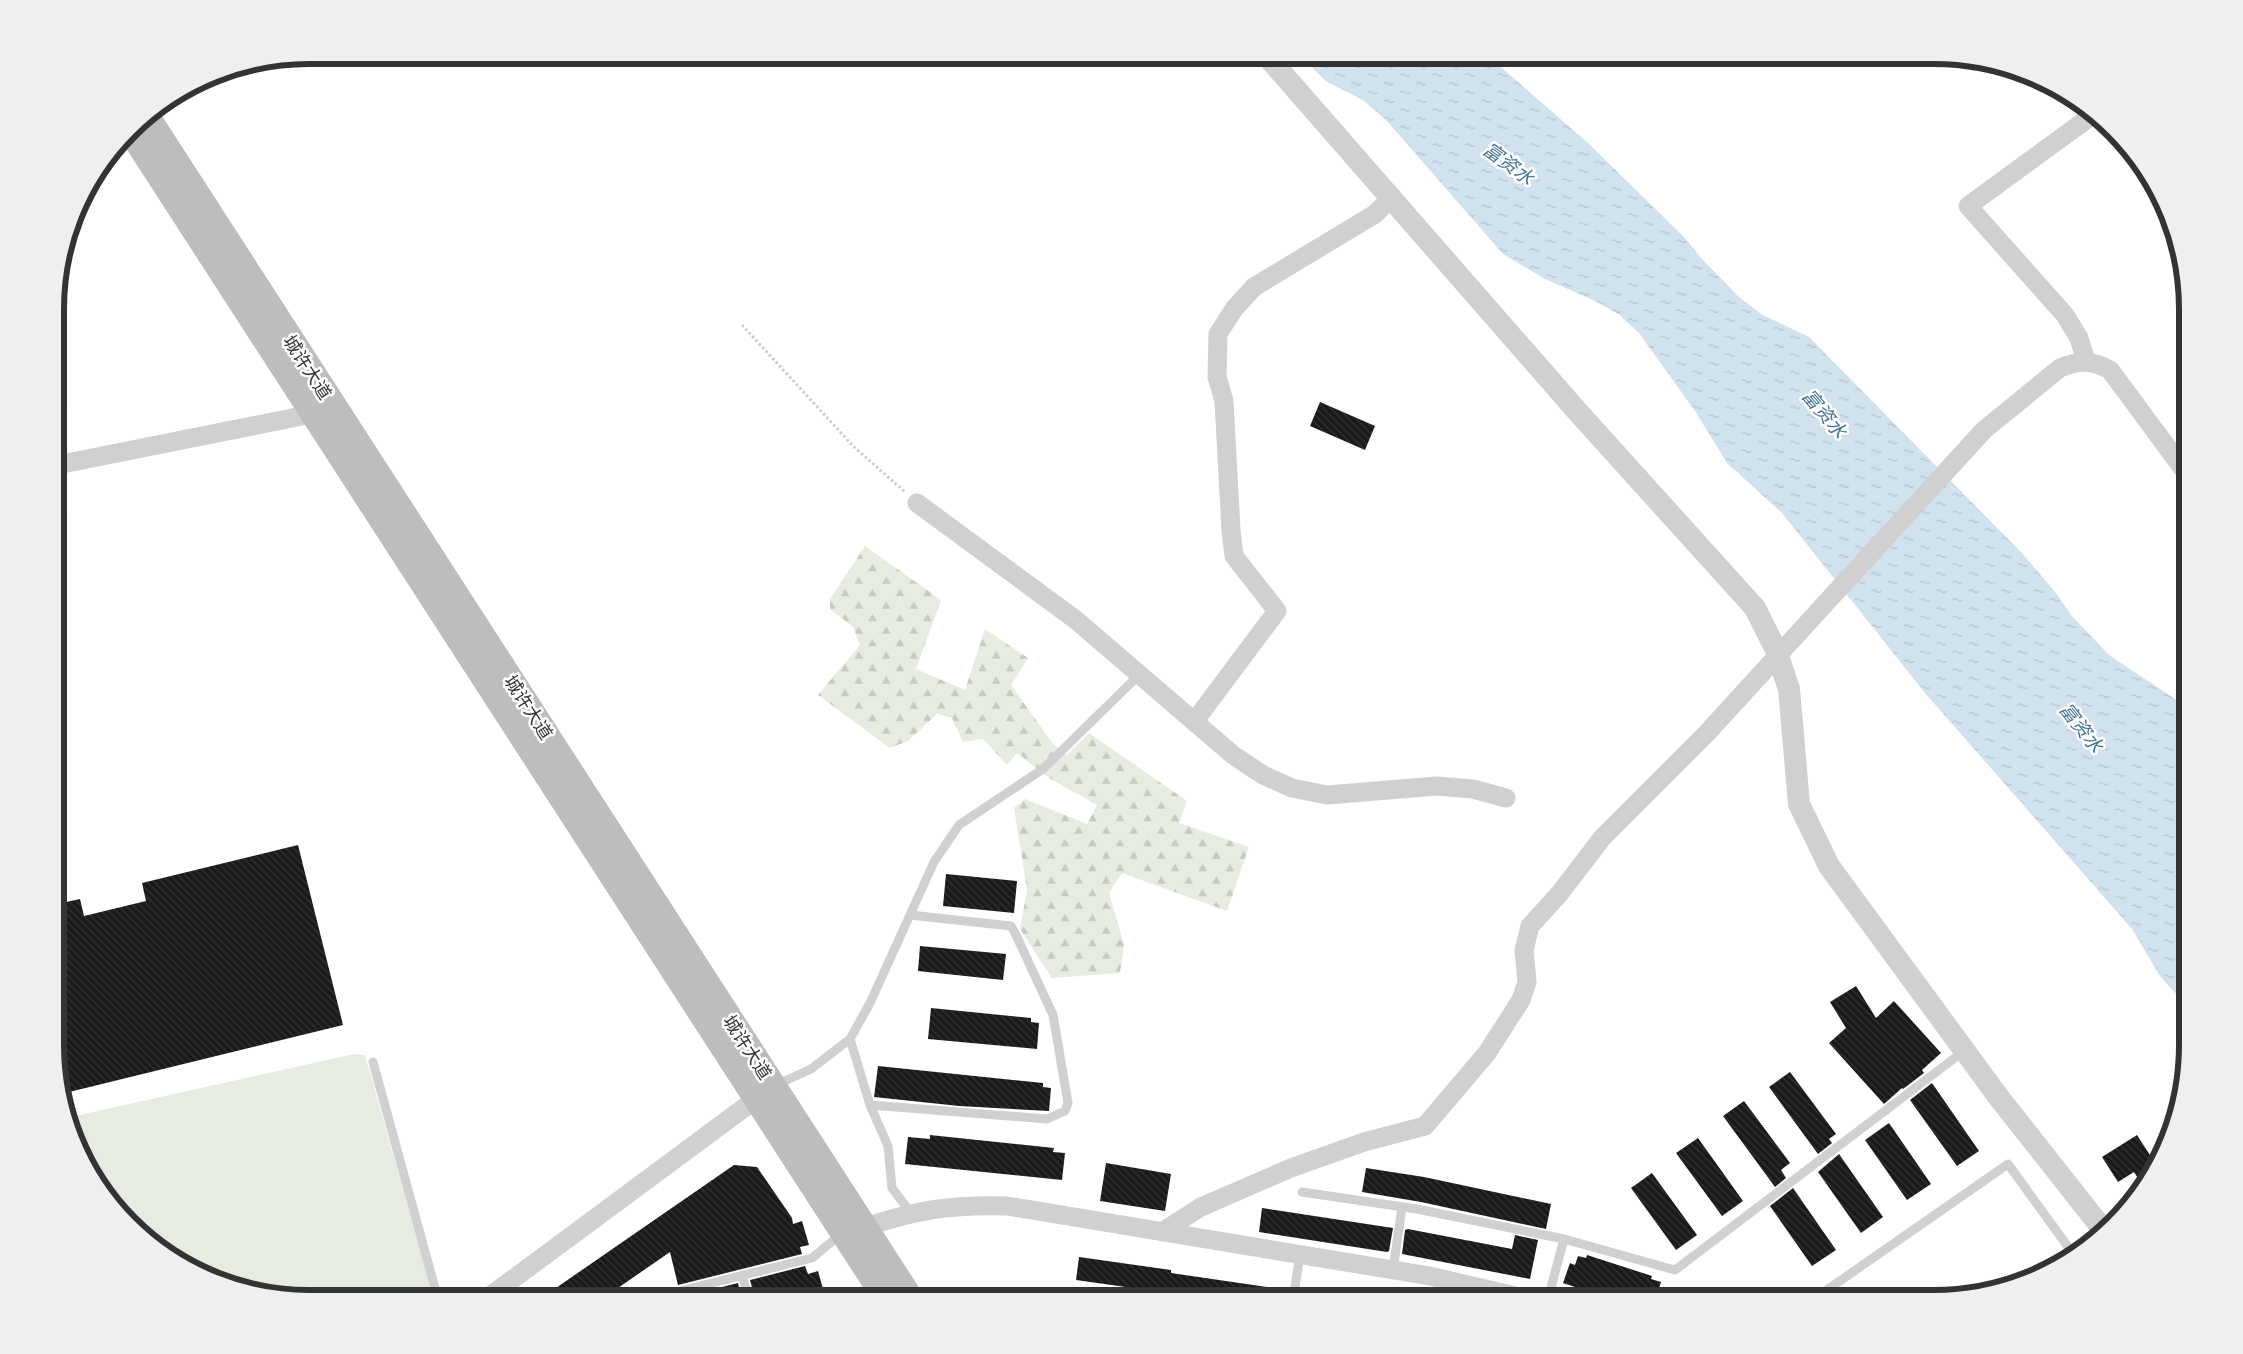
<svg xmlns="http://www.w3.org/2000/svg" width="2243" height="1354" viewBox="0 0 2243 1354" font-family="Barlow,'Noto Sans SC',sans-serif">
<style>
.green{fill:#e6ecdf}
.forest{fill:url(#forest-firs)}
.water{fill:url(#water-ripples)}
.building{fill:url(#building-back-hatch)}
.lines{fill:none;stroke-linecap:round;stroke-linejoin:round}
.path{stroke:#cdcdcd;stroke-width:3;stroke-dasharray:2.5 2.5;stroke-linecap:butt}
.service{stroke:#d0d0d0;stroke-width:9}
.minor{stroke:#d0d0d0;stroke-width:19}
.tertiary{stroke:#d0d0d0;stroke-width:22}
.secondary{stroke:#bdbdbd;stroke-width:26}
.labels{text-anchor:middle;dominant-baseline:central;stroke-width:5;stroke-linejoin:round;paint-order:stroke}
.street-label{font-size:18px;fill:#333;stroke:#fff}
.water-label{font-size:19px;font-style:italic;fill:#3f7597;stroke:#fff}
.rim{fill:none;stroke:#333;stroke-width:6}
</style>
<defs>
<pattern id="forest-firs" width="22" height="20" patternUnits="userSpaceOnUse" patternTransform="scale(1.25)"><rect width="22" height="20" fill="#e6ecdf"/><path d="M5 1l3.5 6h-7zM16 11l3.5 6h-7z" fill="#c6cbc0"/></pattern>
<pattern id="water-ripples" width="26" height="14" patternUnits="userSpaceOnUse" patternTransform="scale(1.25)"><rect width="26" height="14" fill="#cfe2ee"/><path d="M2 4q2-2 4 0t4 0M15 11q2-2 4 0t4 0" fill="none" stroke="#b2c2cd"/></pattern>
<pattern id="building-back-hatch" width="6" height="6" patternUnits="userSpaceOnUse" patternTransform="scale(1.25)"><rect width="6" height="6" fill="#1a1a1a"/><path d="M-1 5l2 2M0 0l6 6M5-1l2 2" fill="none" stroke="#333"/></pattern>
</defs>
<rect width="100%" height="100%" fill="#fff"/>
<!-- green -->
<path class="green" d="M354,1054l11,1 69,244h-125l-66,-9 -61,-25 -52,-40 -32,-39 -29,-59 -3,-9z"/>
<!-- forest -->
<path class="forest" d="M865,546l76,54 -25,69 49,21 20,-61 43,29 -17,27 42,59 14,11 22,-22 98,68 -8,22 70,24 -22,64 -105,-38 -13,20 15,52 -4,28 -68,5 -32,-49 7,-39 -13,-82 11,-9 62,25 10,-19 -48,-27 -32,-25 -10,12 -24,-26 -20,3 -11,-24 -15,-4 -29,27 -18,7 -72,-53 42,-50 -7,-18 -23,-18v-10z"/>
<!-- water -->
<path class="water" d="M1299,55h188l101,88 96,94 18,22 37,38 22,17 48,23 212,215 35,41 15,22 38,40 78,52v299l-27,-30 -28,-47 -207,-236 -143,-180 -55,-50 -32,-52 -56,-78 -21,-19 -23,-13 -50,-22 -42,-25 -116,-133 -24,-21 -36,-18z"/>
<!-- building -->
<path class="building" d="M1320,402l55,24 -10,24 -55,-24z
M298,845l45,180 -282,69 -4,-16v-174l23,-5 4,17 62,-15 -4,-18z
M946,874l71,7 -3,32 -71,-7z
M920,946l86,8 -3,26 -85,-9z
M1856,986l20,32 18,-17 47,52 -19,17 2,3 -21,16 -1,-1 -18,16 -55,-61 17,-15 -16,-26z
M931,1008l100,10v4l8,1 -2,26 -109,-10z
M878,1066l165,17v4l8,1 -2,23 -90,-5 -85,-9z
M1790,1072l46,62 -7,5 3,4 -14,11 -49,-67z
M1932,1083l47,68 -22,15 -47,-66z
M1744,1101l46,62 -9,7 5,8 -11,9 -52,-71z
M1889,1123l42,61 -24,16 -42,-60z
M930,1135l124,13 -1,4 12,1 -3,27 -157,-16 3,-27 22,2z
M2137,1135l20,31 -14,20 -9,-14 -16,10 -16,-25z
M1698,1138l45,63 -21,15 -46,-63z
M1839,1154l44,63 -22,16 -43,-61z
M1106,1163l65,11 -6,37 -65,-10z
M734,1165l23,2 35,51 1,6 9,-3 7,24 -9,2 2,7 -124,31 -8,-33 -68,47h-62z
M1366,1168l58,9 127,27 -5,25 -125,-27 -59,-10z
M1652,1173l45,62 -21,15 -45,-62z
M1793,1188l43,62 -24,16 -42,-60z
M1262,1208l131,20 -4,23 -2,1 -128,-20z
M1408,1229l104,20 3,-14 23,5 -8,39 -128,-25 3,-24z
M1587,1255l65,21 -1,3 10,3 -5,17h-45l-48,-16 7,-20 5,2 3,-9 8,2z
M1079,1257l92,13v3l116,17v9h-103l-16,-3v-3l-92,-13z
M805,1266l3,8 10,-3 7,25 -9,3h-61l-5,-19z
M738,1283l4,16h-60v-2z"/>
<g class="lines">
<!-- path -->
<path class="path" d="M742,325l112,122 51,45"/>
<!-- service -->
<path class="service" d="M850,1039l20,66 18,41 4,42 19,25
M373,1062l65,237
M776,1085l35,-16 39,-30 20,-36 64,-141 25,-37 84,-56 96,-94
M870,1105l177,14 18,-8 3,-8 -15,-88 -38,-82 -4,-7 -101,-11
M1302,1192l115,17 147,30
M1393,1270l9,-63
M742,1275l7,24
M648,1299l164,-41 29,-24
M1293,1299l7,-44
M1548,1299l16,-60 111,31 289,-219
M1814,1299l194,-135 66,91"/>
<!-- minor -->
<path class="minor" d="M2086,361l-7,-23 -14,-23 -97,-109 126,-92
M57,465l255,-51
M917,503l159,117 157,135 30,20 29,13 35,7 110,-9 36,3 33,9
M1194,722l83,-111 -43,-55 -3,-26 -7,-129 -7,-24 1,-43 16,-25 20,-22 121,-73 16,-16
M865,1227c53,-17 86,-23 142,-21l423,70 98,23
M1162,1232l39,-25 90,-39 73,-26 61,-16 62,-73 34,-53 6,-18 -3,-32 6,-24 30,-33 42,-55 104,-104 278,-304 76,-62c19,-8 32,-8 50,2l77,104
M486,1299l270,-200"/>
<!-- tertiary -->
<path class="tertiary" d="M1266,55l311,356 178,197 21,42 13,39 10,115 30,62 171,233 105,133"/>
<!-- secondary -->
<path class="secondary" d="M146,115l765,1184
M131,132l755,1167"/>
</g>
<g class="labels">
<!-- street labels -->
<g class="street-label">
<text transform="translate(308 367) rotate(57)">城许大道</text>
<text transform="translate(529 707) rotate(57)">城许大道</text>
<text transform="translate(748 1047) rotate(57)">城许大道</text>
</g>
<!-- water labels -->
<g class="water-label">
<text transform="translate(1509 163) rotate(36)">富资水</text>
<text transform="translate(1825 413) rotate(50)">富资水</text>
<text transform="translate(2082 727) rotate(52)">富资水</text>
</g>
</g>
<!-- crop -->
<path d="M0 0H2243V1354H0ZM309 64H1934A245 245 0 0 1 2179 309V1045A245 245 0 0 1 1934 1290H309A245 245 0 0 1 64 1045V309A245 245 0 0 1 309 64Z" fill="#efefef" fill-rule="evenodd"/>
<path class="rim" d="M309 64H1934A245 245 0 0 1 2179 309V1045A245 245 0 0 1 1934 1290H309A245 245 0 0 1 64 1045V309A245 245 0 0 1 309 64Z"/>
</svg>
